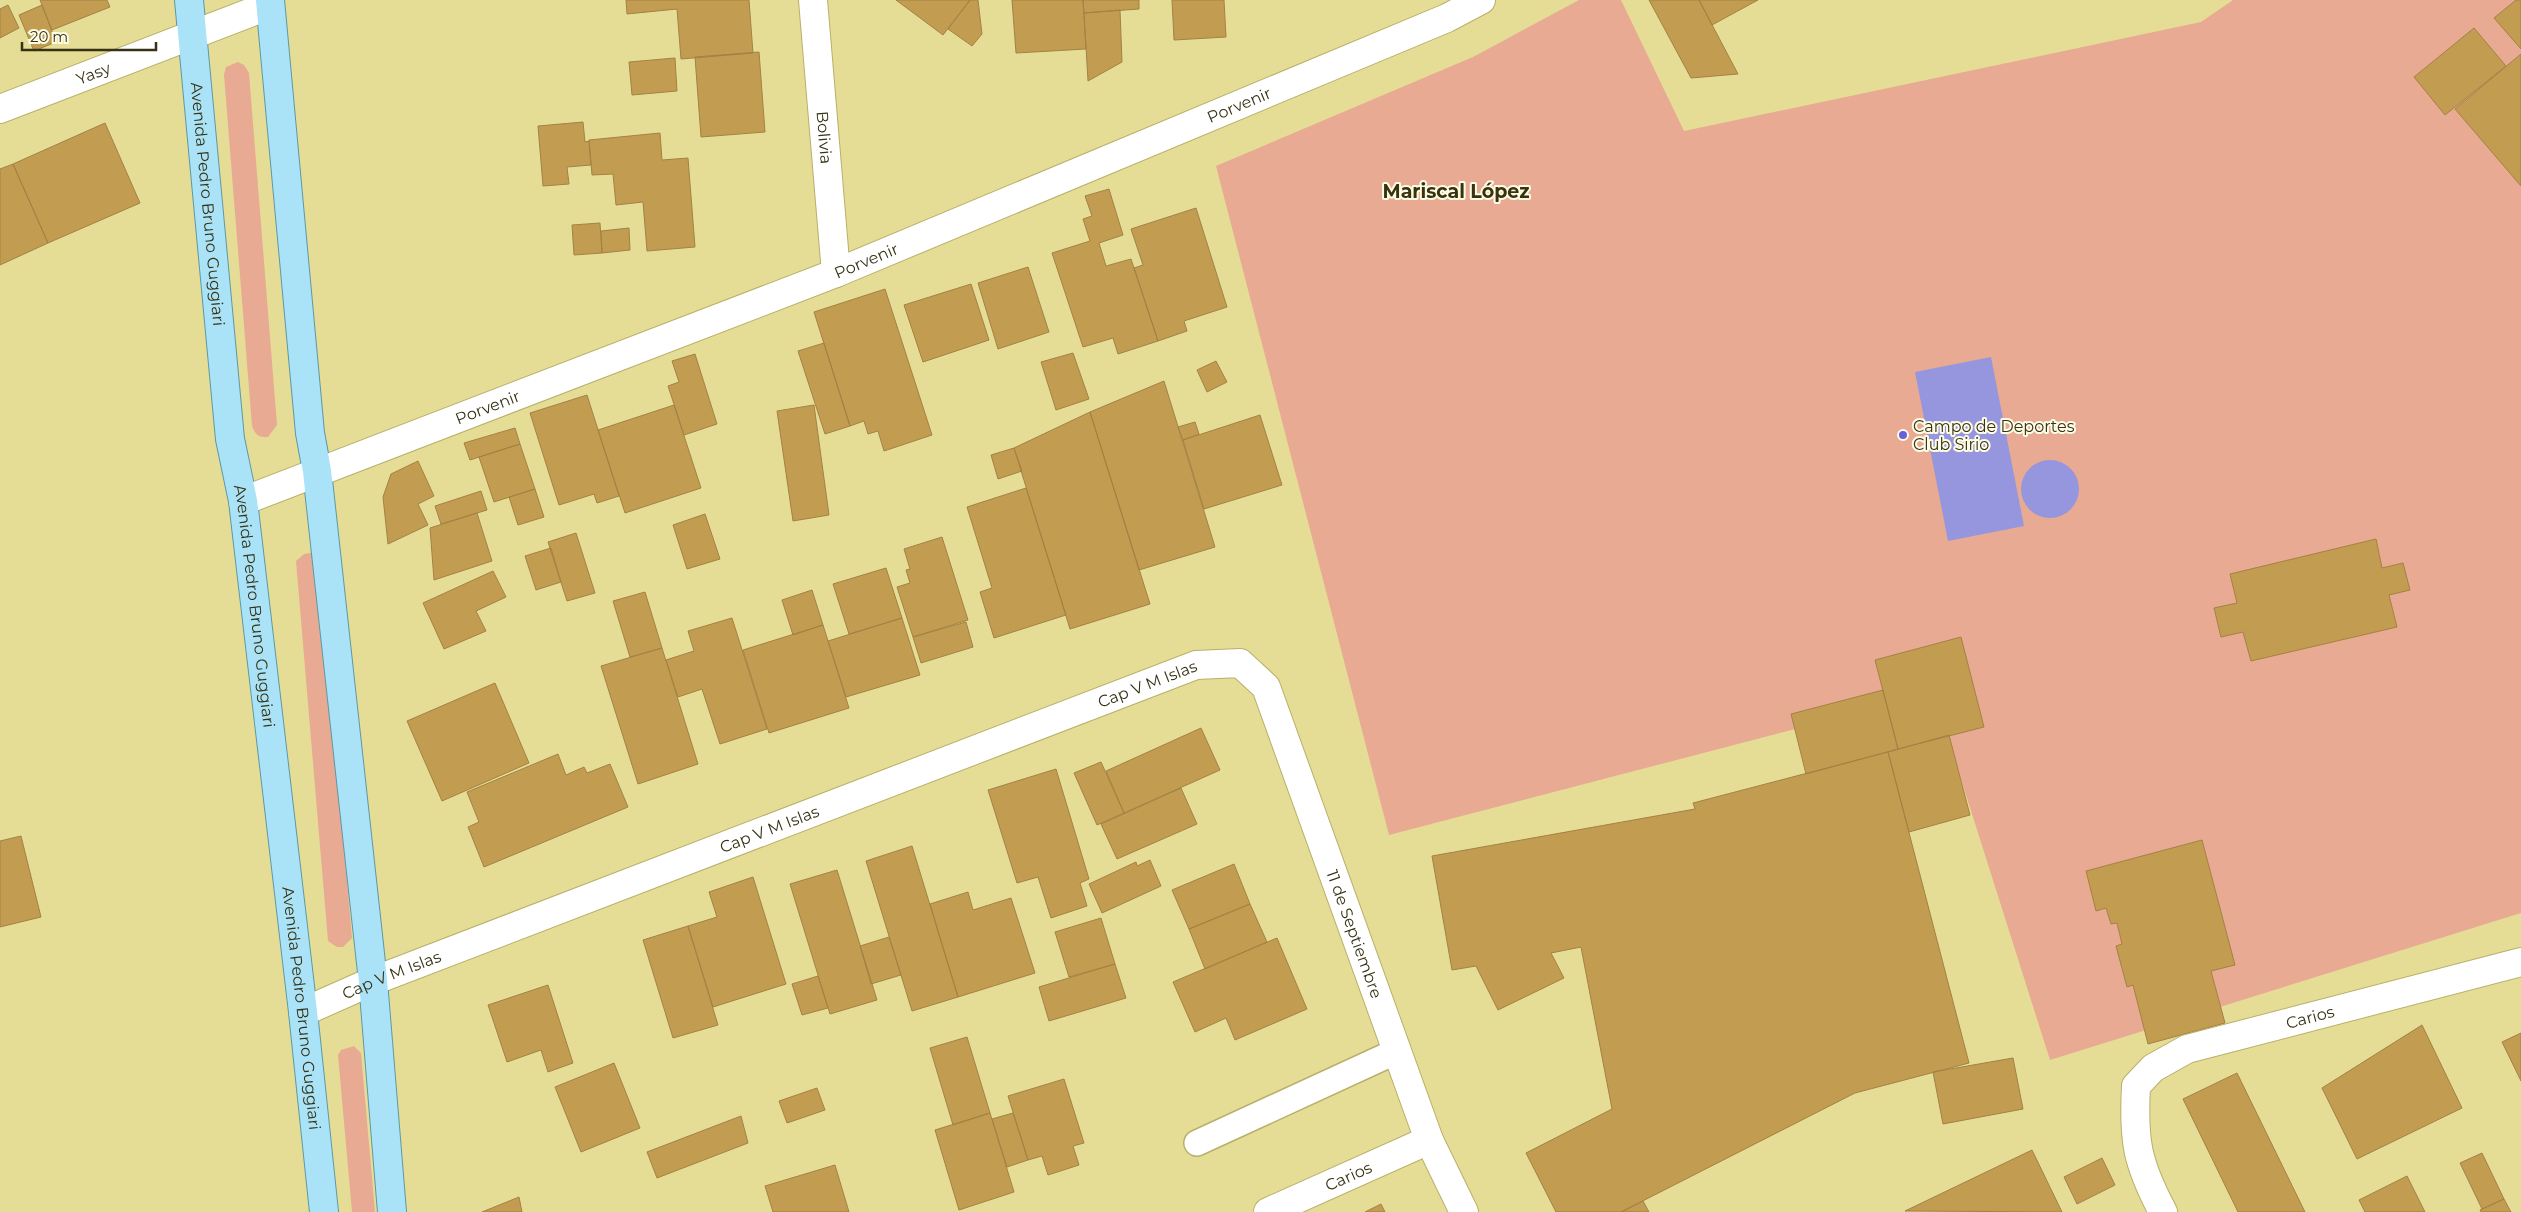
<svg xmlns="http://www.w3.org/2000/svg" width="2521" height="1212" viewBox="0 0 2521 1212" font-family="Montserrat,sans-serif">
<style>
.green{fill:#e8aa92}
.water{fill:#9596de}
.building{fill:#c29c51;stroke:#a38243}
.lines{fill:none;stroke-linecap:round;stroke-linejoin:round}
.service-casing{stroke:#b8b06a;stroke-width:28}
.minor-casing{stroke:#b8b06a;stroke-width:30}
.primary-casing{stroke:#5c99a4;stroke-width:30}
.service{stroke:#fff;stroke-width:25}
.minor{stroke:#fff;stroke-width:28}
.primary{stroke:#aae3f7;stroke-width:28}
.poi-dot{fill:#6960d9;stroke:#fefce7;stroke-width:2}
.labels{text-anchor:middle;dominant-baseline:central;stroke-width:4;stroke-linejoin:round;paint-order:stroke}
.street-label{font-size:16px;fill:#363215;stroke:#fefce7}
.poi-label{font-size:16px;fill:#363215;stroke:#fefce7;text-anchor:start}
.quarter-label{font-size:19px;font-weight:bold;fill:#37330d;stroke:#fefce7}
</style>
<rect width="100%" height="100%" fill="#e5dd96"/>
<!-- green -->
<path class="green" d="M1579,0h42l63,131 517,-109 32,-22h288v913l-471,147 -97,-306 -44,2 -18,-52 -502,131 -173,-669 257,-109z
M238,62l6,3 5,8 28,352 -9,12c-10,1 -13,-3 -16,-11l-28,-351 2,-8z
M310,553l6,1 3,6 33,378 -9,9h-6l-9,-6 -32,-380 8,-7z
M354,1046l7,7 14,159h-23l-14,-157 3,-5z"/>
<!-- water -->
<path class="water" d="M1991,357l33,169 -76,15 -33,-169z
M2021 489a29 29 0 1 1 58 0a29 29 0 1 1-58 0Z"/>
<!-- building -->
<path class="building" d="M40,0h67l3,7 -58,23z
M626,0h123l4,53 -72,6 -4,-50 -50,5z
M896,0h74l-27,35z
M970,0h8l4,34 -10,12 -24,-17z
M1012,0h71l3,49 -70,4z
M1083,0h56v9l-55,4z
M1172,0h52l2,37 -52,3z
M1649,0h50l39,74 -47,4z
M1699,0h59l-46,25z
M2516,0h5v49l-27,-31z
M8,5l11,23 -19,10v-29z
M42,5l14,37 -22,9 -15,-36z
M1120,10l2,52 -34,19 -4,-68z
M2474,28l32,38 -61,49 -31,-38z
M759,52l6,80 -64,5 -6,-80z
M2521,54v132l-66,-77z
M675,58l2,33 -45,4 -3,-33z
M583,122l2,20 4,-1 2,24 -24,2 2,17 -26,2 -5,-60z
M105,123l35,80 -92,40 -35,-79z
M660,133l2,27 26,-2 7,89 -48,4 -4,-49 -27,3 -3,-31 -21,1 -3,-35z
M13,164l35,79 -48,22v-96z
M1109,189l14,46 -24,8 7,23 25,-7 27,82 -40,13 -5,-16 -30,9 -31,-94 38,-12 -7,-22 9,-3 -7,-20z
M1196,208l31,99 -43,14 3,10 -29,10 -24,-73 9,-3 -12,-36z
M600,223l2,30 -28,2 -2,-30z
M629,228l1,22 -28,3 -1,-22z
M1028,267l21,65 -51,17 -20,-66z
M971,284l18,56 -66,22 -19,-57z
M885,289l47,146 -48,16 -6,-20 -10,3 -4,-13 -14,5 -36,-114z
M824,343l26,83 -25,8 -27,-83z
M1073,353l16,46 -33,11 -15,-48z
M695,354l22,70 -33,11 -16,-49 11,-4 -7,-21z
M1216,361l11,21 -20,10 -10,-22z
M1164,381l51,166 -76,23 -49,-158z
M587,395l32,101 -22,7 -3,-9 -35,11 -29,-92z
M674,405l27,83 -76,25 -27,-83z
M814,405l15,110 -36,6 -16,-110z
M1090,412l60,192 -80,25 -56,-181z
M1260,415l22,70 -78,24 -21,-69z
M1195,422l4,12 -16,6 -5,-13z
M515,428l5,16 -50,16 -6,-17z
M520,444l15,45 -41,13 -15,-45z
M1014,448l8,23 -24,8 -7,-24z
M418,461l16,35 -16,8 10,21 -40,19 -5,-47 8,-23z
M1026,488l40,127 -72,23 -14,-46 12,-4 -25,-81z
M535,489l9,28 -26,8 -9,-28z
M481,491l6,19 -46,14 -6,-18z
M477,513l15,48 -58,19 -4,-52z
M705,514l15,45 -33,10 -14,-44z
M576,533l19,60 -28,8 -19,-59z
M942,537l26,83 -55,17 -16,-50 13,-4 -4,-13 4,-1 -6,-20z
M2376,539l6,29 21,-5 7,27 -21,5 8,32 -146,34 -8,-29 -22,5 -7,-29 23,-5 -7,-29z
M551,548l10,34 -25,8 -11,-34z
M886,568l16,50 -53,16 -16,-50z
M493,571l13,26 -30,14 10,20 -42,18 -21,-46z
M812,590l11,35 -30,10 -11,-35z
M645,592l17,56 -32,9 -17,-56z
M732,618l35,111 -47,15 -18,-55 -24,8 -12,-37 28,-9 -6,-20z
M902,618l18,57 -74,22 -18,-56z
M966,622l7,25 -52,16 -8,-26z
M823,625l26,83 -80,25 -26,-83z
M1961,637l23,90 -86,22 -23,-89z
M662,648l36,116 -60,20 -37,-118z
M495,683l34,80 -87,38 -35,-80z
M1883,690l15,59 -92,25 -15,-60z
M1201,728l19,42 -96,43 -18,-42z
M1949,735l21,80 -61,17 -21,-80z
M1888,752l81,311 -114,30 -234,119h-65l-30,-59 86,-44 -31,-162 -30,6 13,25 -66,32 -22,-44 -24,4 -20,-114 263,-47 -2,-6z
M558,754l8,21 18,-8 3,6 23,-9 18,43 -144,60 -16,-40 11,-5 -12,-30z
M1101,762l23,51 -27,12 -23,-52z
M1056,769l33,110 -9,4 7,23 -36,12 -13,-41 -21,6 -29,-93z
M1181,788l16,36 -80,35 -16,-35z
M21,836l20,81 -41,10v-86z
M2202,840l33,125 -24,6 14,52 -77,21 -15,-59 -6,2 -11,-41 6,-2 -5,-21 -6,1 -5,-16 -10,3 -10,-40z
M912,846l46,151 -46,14 -46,-150z
M1150,860l11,26 -59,27 -13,-29 47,-22 1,4z
M1234,864l16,40 -61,25 -17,-39z
M837,870l40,130 -47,14 -40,-130z
M753,877l33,107 -73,23 -25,-81 29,-9 -8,-25z
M968,892l5,18 38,-12 24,75 -77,24 -28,-93z
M1250,904l17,38 -62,27 -16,-40z
M1101,918l14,46 -46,13 -14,-45z
M688,926l30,99 -45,13 -30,-98z
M889,937l12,38 -30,9 -11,-38z
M1277,938l30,71 -72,31 -9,-22 -31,14 -22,-50z
M1115,964l11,34 -77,23 -10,-34z
M818,976l10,32 -26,7 -10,-31z
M548,985l25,78 -25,9 -7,-22 -34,12 -19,-57z
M2422,1025l40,83 -105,51 -35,-71z
M2521,1033v48l-19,-39z
M967,1037l23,76 -37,12 -23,-77z
M2013,1058l10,51 -80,15 -10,-52z
M614,1063l26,65 -59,24 -26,-65z
M2237,1073l68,139h-67l-55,-113z
M1064,1079l20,64 -11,3 6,19 -31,10 -6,-19 -14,4 -20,-64z
M817,1088l8,22 -38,13 -8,-22z
M990,1113l24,79 -55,18 -24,-80z
M1013,1113l15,47 -21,7 -15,-48z
M741,1116l7,27 -91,35 -10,-26z
M2032,1150l30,62 -157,-1z
M2482,1153l22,46 -22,10 -22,-46z
M2102,1158l13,27 -38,19 -13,-27z
M835,1165l14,47h-76l-8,-26z
M2407,1176l18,36h-60l-6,-12z
M519,1197l3,15h-40z
M2504,1199l7,13h-30l-1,-2z
M1643,1201l6,11h-28z
M1381,1204l4,8h-20z"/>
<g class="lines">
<defs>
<path id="service" d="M1197,1143l200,-92"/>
<g id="minor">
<path id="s1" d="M813,0l23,273"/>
<path id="s2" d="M0,109l270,-104"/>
<path id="s3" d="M243,501l593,-228 611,-255 34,-18"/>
<path id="s4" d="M303,1012l70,-31 823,-316 44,-2 26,24 163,453 35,72"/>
<path id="s5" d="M1268,1212l161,-72"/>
<path id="s6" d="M2163,1212c-26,-49 -30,-71 -27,-126l17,-18 34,-19 334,-87"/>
</g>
<g id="primary">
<path id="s7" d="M189,0l41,439 13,62 60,511 21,200"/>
<path d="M270,0l40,433 7,38 56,510 19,231"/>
</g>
</defs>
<!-- service casing -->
<use href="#service" class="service-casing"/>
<!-- minor casing -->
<use href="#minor" class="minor-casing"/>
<!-- primary casing -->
<use href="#primary" class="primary-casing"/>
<!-- service -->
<use href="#service" class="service"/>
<!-- minor -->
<use href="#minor" class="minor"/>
<!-- primary -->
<use href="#primary" class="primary"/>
</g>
<!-- markers -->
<circle class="poi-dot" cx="1903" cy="435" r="5"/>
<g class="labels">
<!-- street labels -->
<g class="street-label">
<text stroke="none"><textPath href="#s2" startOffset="100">Yasy</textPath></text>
<text stroke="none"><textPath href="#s3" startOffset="1072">Porvenir</textPath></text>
<text stroke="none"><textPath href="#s1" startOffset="138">Bolivia</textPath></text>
<text stroke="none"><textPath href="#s7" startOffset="205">Avenida Pedro Bruno Guggiari</textPath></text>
<text stroke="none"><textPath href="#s3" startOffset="668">Porvenir</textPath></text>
<text stroke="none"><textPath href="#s3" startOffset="262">Porvenir</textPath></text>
<text stroke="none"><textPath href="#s7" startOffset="610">Avenida Pedro Bruno Guggiari</textPath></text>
<text stroke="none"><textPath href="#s4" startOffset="906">Cap V M Islas</textPath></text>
<text stroke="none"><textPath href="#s4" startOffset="501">Cap V M Islas</textPath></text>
<text stroke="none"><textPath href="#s4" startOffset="1300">11 de Septiembre</textPath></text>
<text stroke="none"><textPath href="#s4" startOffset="96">Cap V M Islas</textPath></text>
<text stroke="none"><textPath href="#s7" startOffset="1015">Avenida Pedro Bruno Guggiari</textPath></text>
<text stroke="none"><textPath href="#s6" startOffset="322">Carios</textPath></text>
<text stroke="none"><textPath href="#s5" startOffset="88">Carios</textPath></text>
</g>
<!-- poi labels -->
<g class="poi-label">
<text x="1913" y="426">Campo de Deportes<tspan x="1913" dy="18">Club Sirio</tspan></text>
</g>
<!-- quarter labels -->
<g class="quarter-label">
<text x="1456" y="191">Mariscal López</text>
</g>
</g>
<!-- scale -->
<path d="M22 42v8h134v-8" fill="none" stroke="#363215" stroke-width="2.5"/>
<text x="30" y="42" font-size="15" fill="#363215" stroke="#fefce7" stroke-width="4" paint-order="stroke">20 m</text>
</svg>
